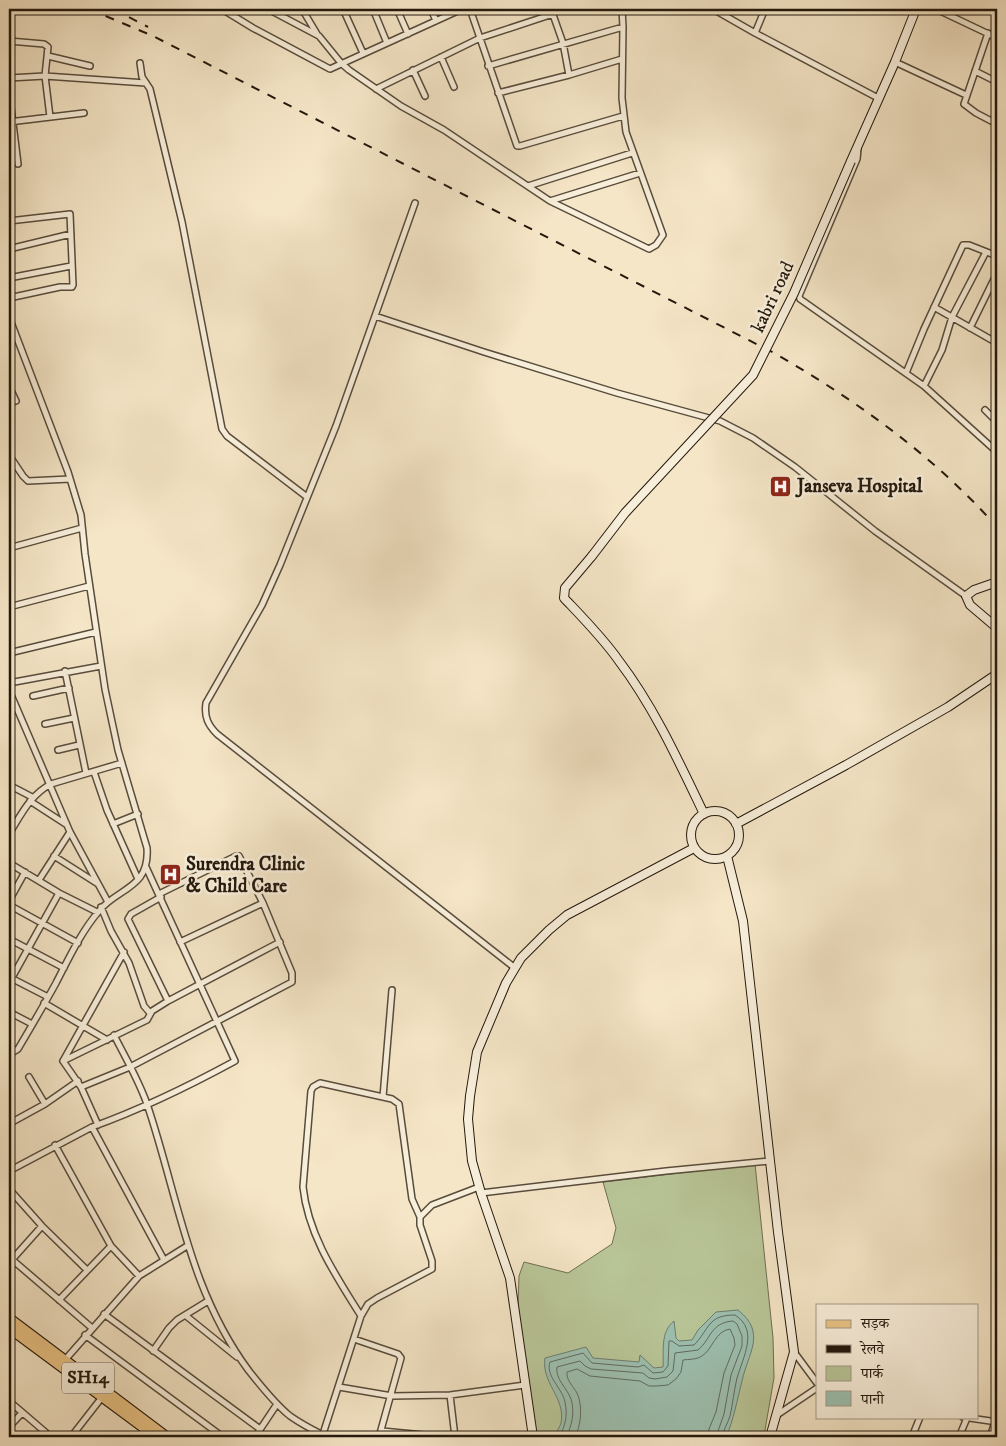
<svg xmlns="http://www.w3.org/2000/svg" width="1006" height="1446" viewBox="0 0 1006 1446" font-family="'IM FELL DW Pica','Noto Serif Devanagari',serif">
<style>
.green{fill:#b9c698;stroke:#6e6f52}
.water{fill:#9dc0b0;stroke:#6c7d6f}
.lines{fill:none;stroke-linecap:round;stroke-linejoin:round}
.shore{stroke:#606c5e;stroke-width:1}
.street-casing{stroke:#584c3c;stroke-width:8}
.secondary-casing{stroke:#23180d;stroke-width:10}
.primary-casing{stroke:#23180d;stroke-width:11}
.street{stroke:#f8efdb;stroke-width:5}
.secondary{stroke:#f8efdb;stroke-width:8}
.primary{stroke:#eac384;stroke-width:9}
.rail{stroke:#23180d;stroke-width:2;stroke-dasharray:9 9;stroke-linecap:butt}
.secondary-bridge-casing{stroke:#23180d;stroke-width:10;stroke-linecap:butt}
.secondary-bridge{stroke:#f8efdb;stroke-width:8}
.labels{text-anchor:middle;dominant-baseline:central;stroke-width:5;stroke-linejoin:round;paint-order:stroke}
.shield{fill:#f8efdb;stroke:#63584b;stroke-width:1}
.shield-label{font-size:18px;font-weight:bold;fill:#23180d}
.street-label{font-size:19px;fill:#23180d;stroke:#f8efdb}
.poi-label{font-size:19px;font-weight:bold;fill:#23180d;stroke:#f8efdb;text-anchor:start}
</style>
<rect width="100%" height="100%" fill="#f5e6c7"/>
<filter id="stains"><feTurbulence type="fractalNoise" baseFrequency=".004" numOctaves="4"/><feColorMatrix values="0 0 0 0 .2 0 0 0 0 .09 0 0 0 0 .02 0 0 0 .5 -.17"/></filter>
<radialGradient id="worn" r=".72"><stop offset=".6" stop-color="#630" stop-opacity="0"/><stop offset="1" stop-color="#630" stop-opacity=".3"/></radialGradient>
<!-- green -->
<path class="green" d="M755,1164l18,174 1,40 -9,52 -3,7h-226l-18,-130 1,-31 5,-14 44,11 44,-29 4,-16 -13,-46z"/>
<!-- water -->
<path class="water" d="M738,1310c29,23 10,43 4,71 -5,19 -8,38 -16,56h-172c2,-5 6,-10 7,-14 5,-25 -20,-40 -16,-65l41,-11 7,11 46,4 1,-7 14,13 9,-1c1,-16 -3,-35 11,-46l2,17 3,3 13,-1 6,-10 18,-18z"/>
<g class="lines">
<!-- shore -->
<path class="shore" d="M560,1437c5,-13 8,-20 5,-35 -2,-13 -20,-26 -15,-40l33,-9 9,10 46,4 6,-2 9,8 10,-1 5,-6 1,-25h3l7,5 15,-1c16,-16 13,-30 41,-30 24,15 8,42 2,63 -3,12 -4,25 -7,38 -2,7 -7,14 -8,21
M566,1437c6,-11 9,-25 5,-38 -4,-11 -16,-20 -14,-32l23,-6 5,5 6,3 52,4 6,5 6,1 12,-2 6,-6 2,-18 23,-3c14,-12 12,-27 35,-29l4,3 5,12v10l-11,29 -7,39 -8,23
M575,1437c6,-11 8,-31 2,-44 -4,-7 -11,-13 -10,-21l10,-3 13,7 50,5 9,5h8l11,-1 8,-6 5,-7 2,-12c6,-1 13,0 19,-4 11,-7 13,-25 28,-27l4,9 1,7 -11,28 -8,39 -7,17 -1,8"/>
<defs>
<path id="street" d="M222,9l31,19 77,41 132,-60
M268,9l51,27 22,27 8,7 52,36 43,24 106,71 99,48 7,-4 7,-10 -37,-103 -4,-34 1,-71 -1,-18
M302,9l15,25
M343,9l20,44
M373,9l14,34
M397,9l11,25
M431,9l5,12
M470,9l47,137h3l103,-30
M551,9l12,34 6,32
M713,9l42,24 123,65
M936,9l61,29
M755,33l10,-24
M988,33l-24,71 12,9 21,11
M9,41l35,3 4,3 -3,29 5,41
M48,56l42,10
M441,57l13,30
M895,62l71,33
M140,63l2,14 8,12 32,133 40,207 5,7 80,61
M488,66l135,-39
M413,70l12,26
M975,71l22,11
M9,78l36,-2 101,7
M376,89l104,-51 73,-24
M9,91l9,73
M498,93l71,-18 53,-16
M9,122l75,-9
M858,149l-1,10 -58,137 1,3 124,87 73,66
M9,159l8,-2
M528,186l104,-33
M550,201l90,-28
M415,203l-79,223 -56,139 -18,40 -56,98c-2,14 2,22 11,31l298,234
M9,221l61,-7 3,71 -1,2h-12l-51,11
M9,249l62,-15
M9,278l62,-12
M934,307l63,36
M375,316l109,36 133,41 103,28 33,17 42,29 80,64 91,65
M9,317l59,155 13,43 4,39 20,135 13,61 29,98c3,41 -30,40 -48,63 -18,21 -30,47 -43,72 -12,22 -25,44 -38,66l-5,3 -4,-1
M970,328l27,-55
M906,373l18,-44 39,-84h6l28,11
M9,386l7,15
M924,386l18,-36 10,-33 34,-65
M985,410l12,12
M9,455l14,21 5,5 42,-2
M9,534l3,13
M9,548l73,-20
M9,607l80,-21
M9,653l87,-21
M65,671l21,102
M9,683l92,-17
M9,690l61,142 38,70
M33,696l36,-8
M45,724l29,-6
M58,750l21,-5
M94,772l13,38 31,69
M9,785l23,12
M30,801l37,24
M113,824l25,-10
M9,834c12,-19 21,-39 42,-50l71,-21
M54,856l44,28
M9,863l50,30 38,19
M39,880l31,-48
M161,897l-30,17 -3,5 40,82
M9,901l16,-29
M9,905l69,38
M101,907l10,24 18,32 15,43 6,7
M9,939l55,29
M180,942l83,-39
M11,978l37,19
M9,983l50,-90
M44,1003l63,37
M9,1012l23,12
M114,1035c12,24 26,47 34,72 31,93 41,183 101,264 13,16 25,32 41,45 10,7 21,13 33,19
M63,1061l84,-41 5,-9 16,-10 112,-59
M63,1061l61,-109
M63,1061l18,26 17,38
M29,1077l16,27
M81,1087l49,-20 162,-85v-9l-29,-70 -24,-47h-3l-77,38
M383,1097l9,-107
M9,1120l5,1 31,-17 33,-23
M92,1127c50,-18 97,-41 143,-66l-89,-194
M55,1145l56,101 28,30
M9,1171l83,-44 72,133
M9,1189l33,37 45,44
M481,1193l185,-22 104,-10
M420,1217l12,-12 47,-18
M9,1257l83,71
M9,1263l33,-37
M59,1300l52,-54
M104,1314l156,115
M185,1315l52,42
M85,1335l138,102
M354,1339l44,15 3,4 -22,79
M153,1351l16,-23 8,-8 31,-19
M794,1352l23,31
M64,1361l75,-85 48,-30
M339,1387l53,9 58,-1 75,-10
M450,1395l5,42
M9,1401l42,36
M777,1415l40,-27
M963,1417l34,5
M9,1427l13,-14
M382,1431l63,6
M71,1437l32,-41
M255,1437l22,-33
M322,1437l39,-121 7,-12 9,-6 55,-29v-8l-12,-36v-8l-8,-18 -13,-95 -7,-5 -72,-16 -7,4 -2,4 -8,96c5,48 33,89 58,129
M912,1437l8,-20
M959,1437l8,-19
M990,1437l5,-15"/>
<path id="secondary" d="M851,161l44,-99 21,-53
M592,556l-27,32 -1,10c19,20 39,40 55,63 35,46 60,101 85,153
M997,582l-23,8 -8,6 4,9 27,23
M691 835a24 24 0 1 1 48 0a24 24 0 1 1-48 0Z
M736,824l110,-59 102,-58 49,-33
M727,856l16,65 35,311 16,120 -24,85
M533,1437l-23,-159 -29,-85 -9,-32 -4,-42 2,-23 7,-44 29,-69 15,-25 28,-28 18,-15 127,-67"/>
<path id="primary" d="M9,1318l158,119
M9,1328l147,109"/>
</defs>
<!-- street casing -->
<use href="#street" class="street-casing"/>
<!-- secondary casing -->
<use href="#secondary" class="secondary-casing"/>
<!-- primary casing -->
<use href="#primary" class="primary-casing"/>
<!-- street -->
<use href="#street" class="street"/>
<!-- secondary -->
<use href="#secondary" class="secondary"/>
<!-- primary -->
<use href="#primary" class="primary"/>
<!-- rail -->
<path class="rail" d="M89,9l64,27 621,317c82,47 160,103 223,174
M113,9l35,18"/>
<defs>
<path id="secondary-bridge" d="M592,556l33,-43 128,-138 41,-82 57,-132"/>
</defs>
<!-- secondary-bridge casing -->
<use href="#secondary-bridge" class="secondary-bridge-casing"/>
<!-- secondary-bridge -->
<use href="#secondary-bridge" class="secondary-bridge"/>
</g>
<!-- icons -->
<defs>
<symbol id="hospital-square" viewBox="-11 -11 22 22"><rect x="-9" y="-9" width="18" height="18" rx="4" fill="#8f2418" stroke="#f8efdb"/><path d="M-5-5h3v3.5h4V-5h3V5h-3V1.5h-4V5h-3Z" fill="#fff"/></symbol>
</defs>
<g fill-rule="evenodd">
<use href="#hospital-square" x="768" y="474" width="25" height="25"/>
<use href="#hospital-square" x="158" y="862" width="25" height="25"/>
</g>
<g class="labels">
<!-- shield labels -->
<rect class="shield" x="62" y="1362.5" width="52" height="31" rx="4"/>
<g class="shield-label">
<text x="88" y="1378">SH14</text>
</g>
<!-- street labels -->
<g class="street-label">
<text transform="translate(773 297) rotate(-65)">kabri road</text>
</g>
<!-- poi labels -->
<g class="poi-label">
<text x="797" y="486">Janseva Hospital</text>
<text x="186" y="864">Surendra Clinic<tspan x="186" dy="22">&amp; Child Care</tspan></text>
</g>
</g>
<!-- margin -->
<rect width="1006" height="1446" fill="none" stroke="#f5e6c7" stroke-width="30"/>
<rect x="10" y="10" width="986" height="1426" fill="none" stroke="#23180d" stroke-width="2.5"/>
<rect x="15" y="15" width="976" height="1416" fill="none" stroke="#23180d"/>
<!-- legend -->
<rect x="816" y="1304" width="162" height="115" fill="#f8efdb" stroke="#a39989"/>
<rect x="826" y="1320" width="25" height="8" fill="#eac384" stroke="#a39989"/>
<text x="861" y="1328" font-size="15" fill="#23180d">सड़क</text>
<rect x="826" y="1345" width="25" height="8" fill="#23180d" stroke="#a39989"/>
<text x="861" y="1354" font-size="15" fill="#23180d">रेलवे</text>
<rect x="826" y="1366" width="25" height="15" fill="#b9c698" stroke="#a39989"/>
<text x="861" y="1378" font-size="15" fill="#23180d">पार्क</text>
<rect x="826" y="1391" width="25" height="15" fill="#9dc0b0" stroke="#a39989"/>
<text x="861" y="1404" font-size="15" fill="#23180d">पानी</text>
<rect width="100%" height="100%" filter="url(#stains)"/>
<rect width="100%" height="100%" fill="url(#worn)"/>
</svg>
